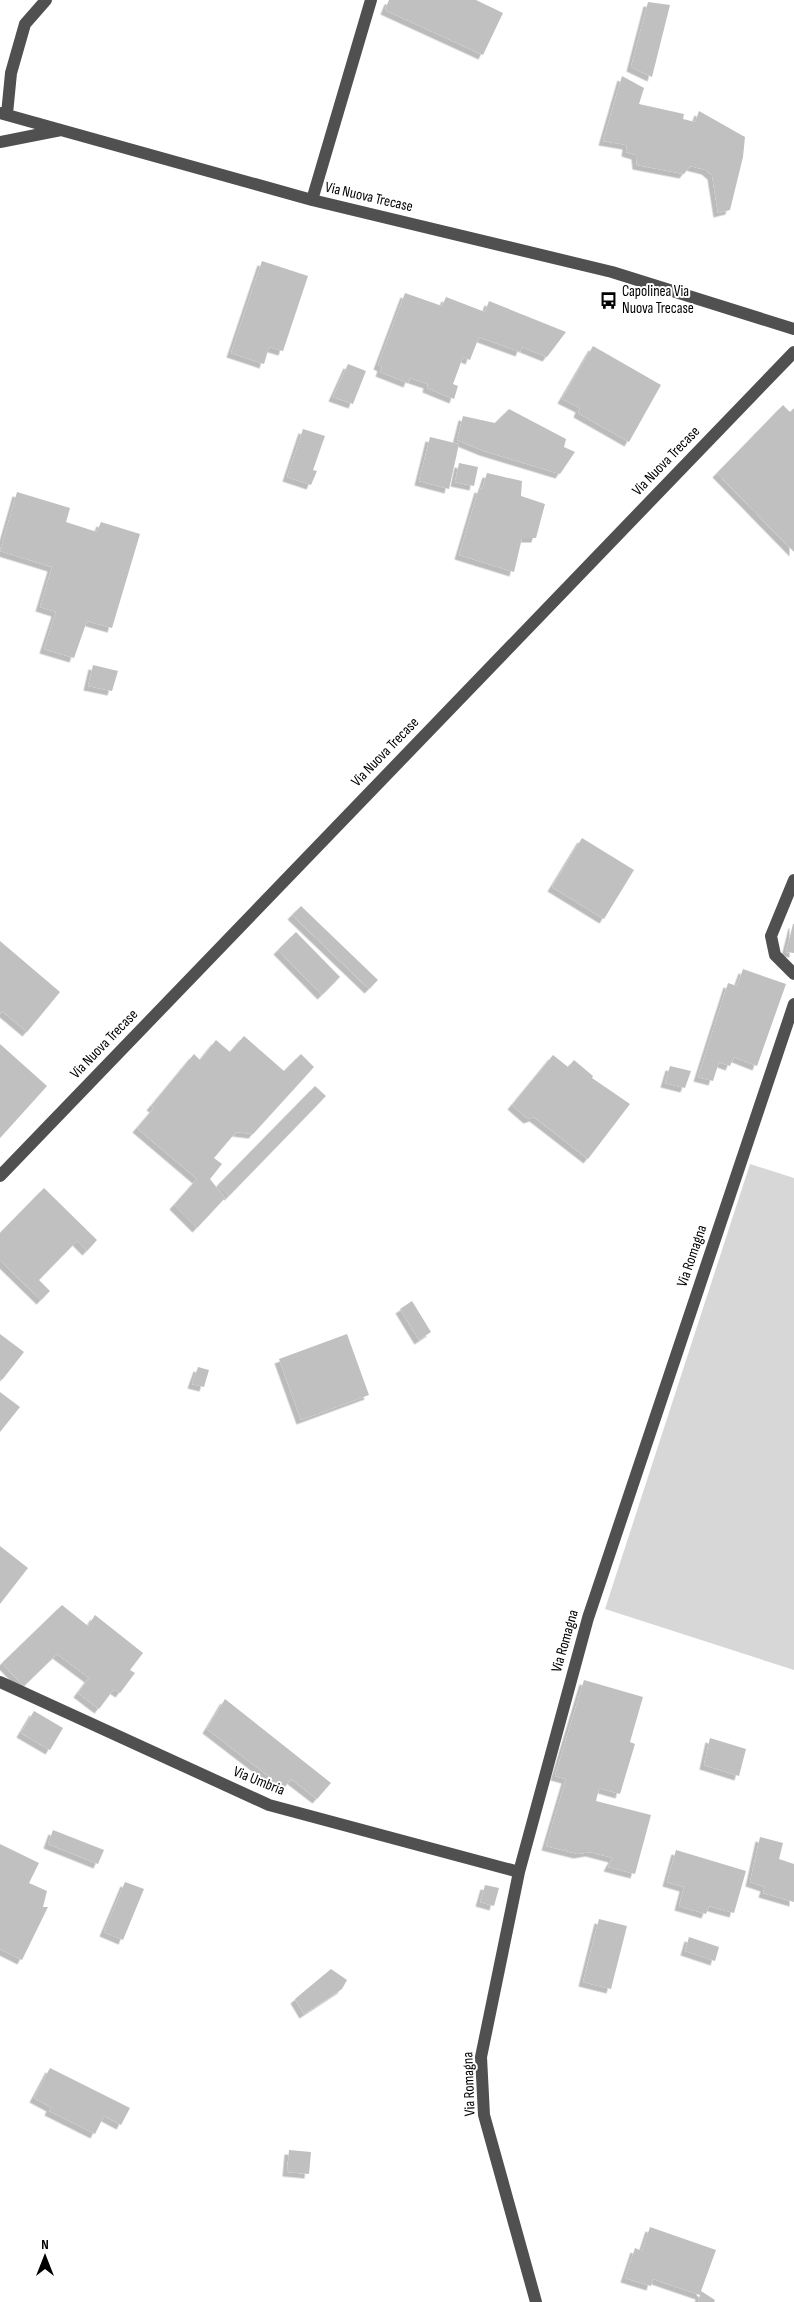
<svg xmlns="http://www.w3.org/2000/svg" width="794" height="2302" viewBox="0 0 794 2302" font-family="'Sofia Sans Condensed',sans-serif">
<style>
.green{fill:#d7d7d7}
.building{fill:#c0c0c0;filter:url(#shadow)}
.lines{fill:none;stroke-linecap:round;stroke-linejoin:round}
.minor{stroke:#505050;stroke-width:12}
.labels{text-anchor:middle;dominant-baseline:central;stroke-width:4;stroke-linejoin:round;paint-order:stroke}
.street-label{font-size:15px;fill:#000;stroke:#fff}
.poi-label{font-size:15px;fill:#000;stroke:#fff;text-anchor:start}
</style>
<defs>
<filter id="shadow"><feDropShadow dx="-4.5" dy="4.5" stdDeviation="0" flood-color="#0004"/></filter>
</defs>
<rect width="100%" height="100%" fill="#fff"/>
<!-- green -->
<path class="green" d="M750,1164l44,14v492l-189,-61z"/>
<!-- building -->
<path class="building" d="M389,0h87l27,13 -20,42 -98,-45z
M648,2l22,3 -18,72 -21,-10z
M622,76l22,12 -5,16 45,10 -1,5 12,3 4,-11 46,26 -2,20 -13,53 -12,3 -6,-38 -6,-5 -16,-4 -6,8 -47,-9 -1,-10 -10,-3 1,-7 -24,-4z
M262,261l46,15 -25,75 -14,-4 -5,17 -33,-11z
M405,293l37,13 4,-9 39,15 4,-11 77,31 -19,25 -25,-10 -2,5 -41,-15 -9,23 -7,-3 -10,27 5,2 -4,13 -27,-11 1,-4 -18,-6 -2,5 -28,-11 2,-5 -4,-2z
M593,346l68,39 -32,57 -51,-29 2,-5 -18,-9z
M348,364l18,7 -13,33 -20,-7z
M783,405l7,7 4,-4v144l-77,-79z
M509,409l57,30 -2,8 11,5 -15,22 -76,-23 -27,-11 6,-24 32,7z
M303,429l22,7 -12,34 4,1 -6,14 -24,-8z
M430,437l29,7 -10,45 -30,-8z
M459,463l19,4 -4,19 -19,-4z
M487,473l35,8 -1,15 24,8 -9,34h-14l-8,34 -55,-17 20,-67 3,1z
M17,492l53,16 -4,14 31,10 4,-10 39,12 -28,94 -25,-7 -13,37 -30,-9 12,-37 -16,-5 12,-40 -52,-16z
M93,665l25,6 -6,20 -24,-5z
M582,838l52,32 -30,49 -52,-32z
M301,906l77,74 -9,9 -77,-74z
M793,924h1v29l-8,-1z
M296,932l44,45 -18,18 -44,-45z
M0,941l60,51 -33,40 -25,-21 -2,3z
M743,969l43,15 -29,82 -23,-9 -4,9 -11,-4 -6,19 -15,-4 30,-94 9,3z
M244,1036l40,35 17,-17 13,13 -61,67 -17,-2 -22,26 8,6 -12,15 15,19 -28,30 -23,-23 23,-26 -60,-51 17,-20 -3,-2 43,-52 6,6 16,-20 14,12z
M0,1044l47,42 -47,52z
M553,1055l15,12 6,-7 19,16 -1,2 38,26 -42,55 -54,-42 -6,2 -16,-14z
M670,1066l21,5 -6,17 -20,-5z
M315,1086l11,10 -97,100 -11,-11z
M44,1188l53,52 -10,11 -10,-10 -38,39 11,11 -9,9 -41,-40v-27z
M412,1301l19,31 -12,8 -19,-31z
M0,1334l24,18 -22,28 -2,-2z
M347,1334l22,61 -68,25 -22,-61z
M198,1367l11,3 -5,17 -12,-3z
M0,1392l20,15 -20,25z
M0,1546l28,22 -28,36z
M62,1605l26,21 7,-11 48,38 -13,17 5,3 -15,20 -6,-4 -15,20 -21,-16 11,-15 -32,-24 -33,32 -22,-23z
M584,1680l59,17 -13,45 5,2 -15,50 -21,-6 -3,13 55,14 -16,59 -27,-7 5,-9 -23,-6 -12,2 -32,-8 20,-67 -11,-3z
M225,1699l106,84 -14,16 -26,-20 -7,9 -77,-59z
M34,1711l29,17 -13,22 -29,-17z
M710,1738l36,11 -7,27 -35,-11z
M53,1830l51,20 -6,14 -50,-20z
M760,1837l23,6 -4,16 15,5v38l-31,-9 2,-6 -15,-5z
M0,1844l39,19 -10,20 18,8 -4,16h5l-26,53 -22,-11z
M676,1850l70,21 -12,42 -25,-7 -3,8 -27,-8 5,-19 -17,-5z
M125,1882l19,7 -21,51 -19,-8z
M485,1885l14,3 -5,18 -14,-4z
M599,1919l28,7 -16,63 -28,-7z
M689,1937l30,10 -4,14 -30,-10z
M331,1969l16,11 -5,9 -38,25 -9,-15z
M50,2068l80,40 -9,17 -17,-9 -9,18 -46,-23 2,-4 -17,-9z
M289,2150l22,2 -2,22 -22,-2z
M650,2227l66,23 -15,41 14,9 -1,2h-16l2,-7 -47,-16 -2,7 -26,-8 10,-30 7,3z"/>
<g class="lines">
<!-- minor -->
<path class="minor" d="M0,113l312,87 300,72 182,57
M7,114l4,-41 14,-49 21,-24
M0,142l61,-12
M312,200l59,-200
M794,880l-23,56 4,19 19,19
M0,1176l794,-824
M0,1682l269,123 250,67
M536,2302l-52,-187 -3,-58 38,-185 69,-254 206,-614"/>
</g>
<!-- icons -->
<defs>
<symbol id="bus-bare" viewBox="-9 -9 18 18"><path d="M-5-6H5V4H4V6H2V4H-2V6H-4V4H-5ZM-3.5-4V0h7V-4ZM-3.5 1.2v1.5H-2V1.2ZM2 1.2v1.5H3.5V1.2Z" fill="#000" stroke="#fff" stroke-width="2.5" paint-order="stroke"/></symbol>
</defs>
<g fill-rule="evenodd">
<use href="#bus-bare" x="596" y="288" width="25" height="25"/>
</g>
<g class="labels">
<!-- street labels -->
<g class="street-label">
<text transform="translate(369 197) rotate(13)">Via Nuova Trecase</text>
<text transform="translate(666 461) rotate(-46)">Via Nuova Trecase</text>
<text transform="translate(385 752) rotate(-46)">Via Nuova Trecase</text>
<text transform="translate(104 1044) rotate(-46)">Via Nuova Trecase</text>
<text transform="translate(692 1256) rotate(-71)">Via Romagna</text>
<text transform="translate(565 1641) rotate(-74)">Via Romagna</text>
<text transform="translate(259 1781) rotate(22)">Via Umbria</text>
<text transform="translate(469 2084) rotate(-92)">Via Romagna</text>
</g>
<!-- poi labels -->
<g class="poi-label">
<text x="622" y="291">Capolinea Via<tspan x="622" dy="17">Nuova Trecase</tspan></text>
</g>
</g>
<!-- north arrow -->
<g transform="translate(45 2257)" stroke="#ffffff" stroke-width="4" paint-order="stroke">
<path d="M0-4L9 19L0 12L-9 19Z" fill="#000000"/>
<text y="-8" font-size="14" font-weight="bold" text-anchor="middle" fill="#000000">N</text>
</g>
</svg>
